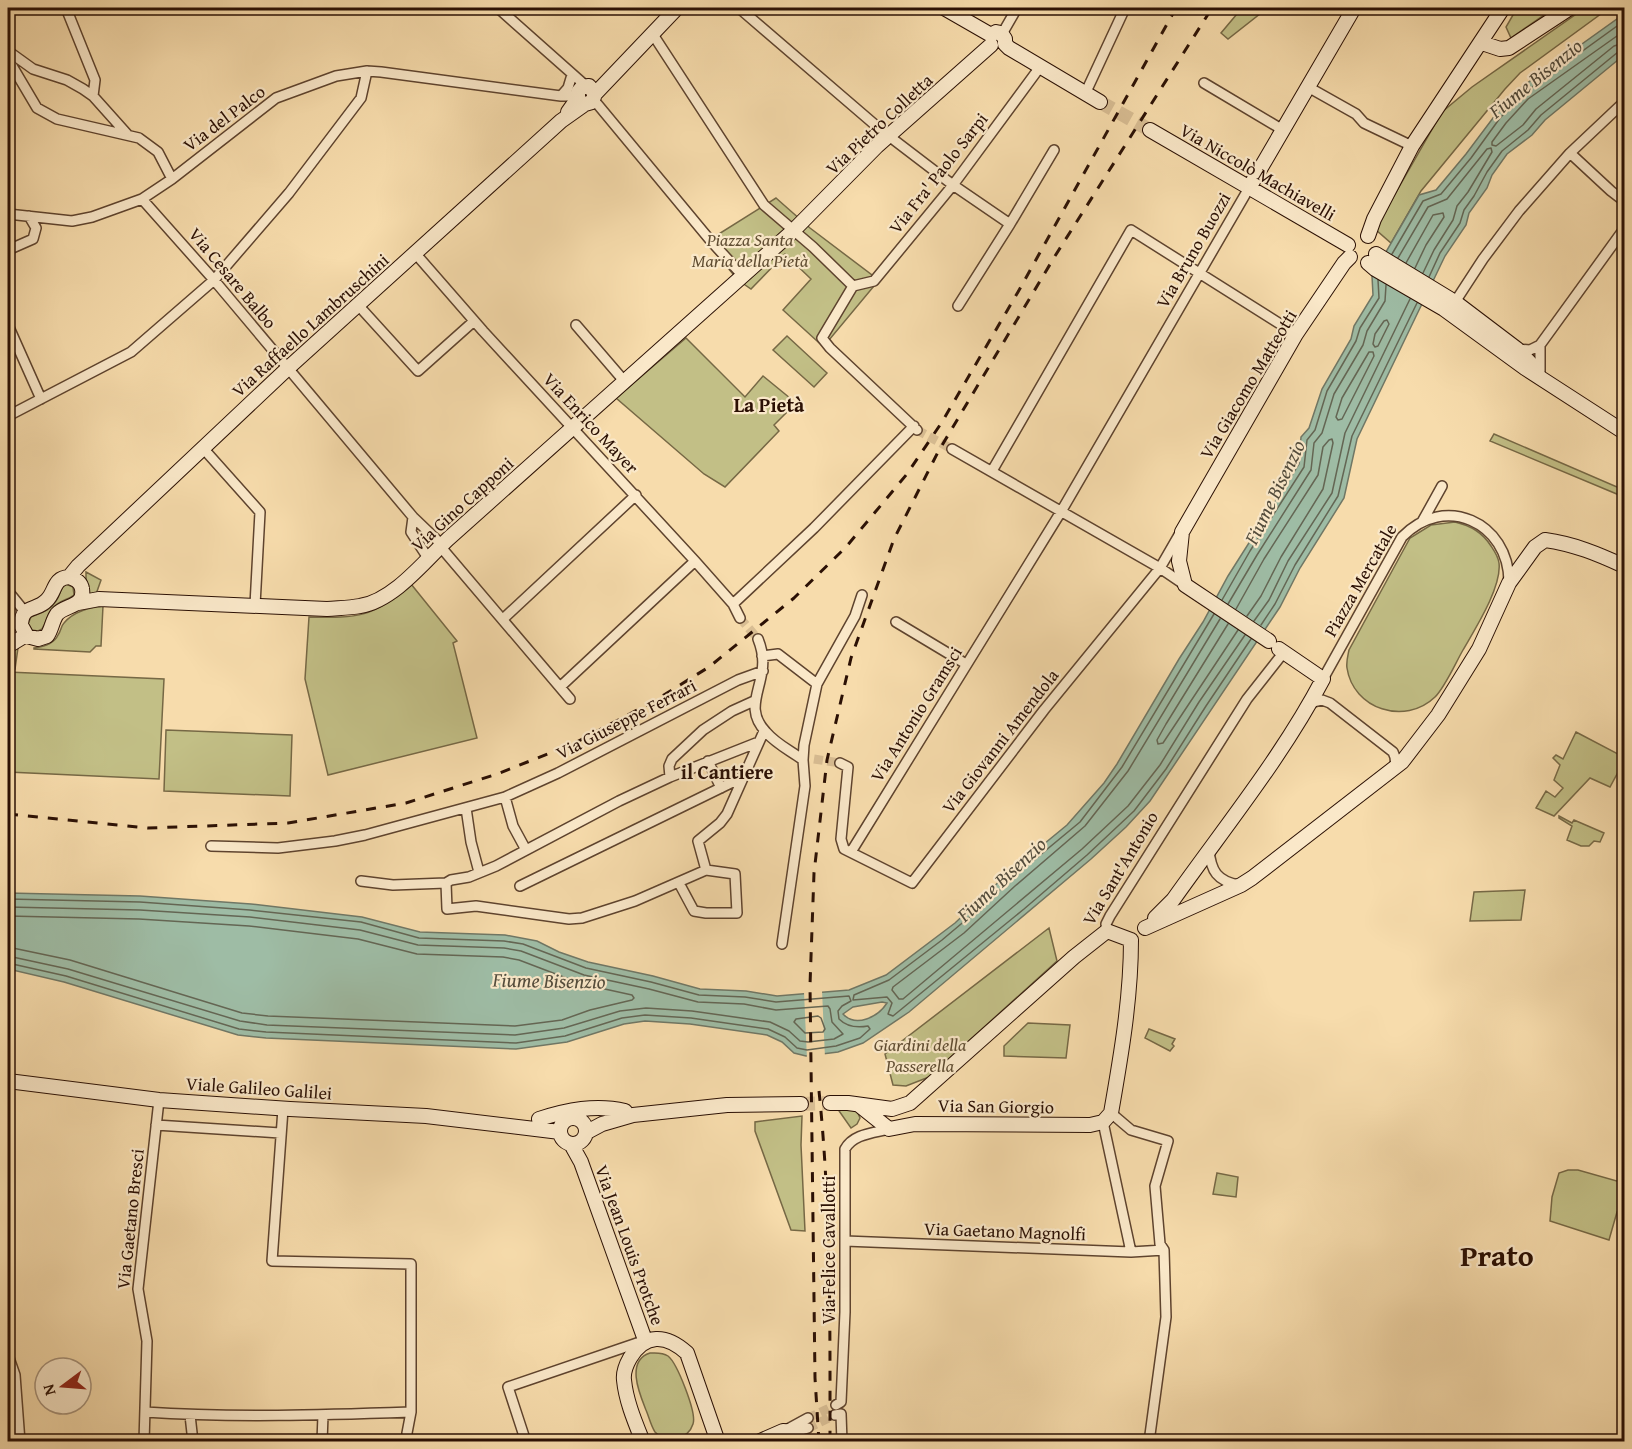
<svg xmlns="http://www.w3.org/2000/svg" width="1632" height="1449" viewBox="0 0 1632 1449" font-family="'Gentium Book Plus',serif">
<rect width="100%" height="100%" fill="#f7dcac"/>
<filter id="stains"><feTurbulence type="fractalNoise" baseFrequency=".00333" numOctaves="4"/><feColorMatrix values="0 0 0 0 .2 0 0 0 0 .09 0 0 0 0 .02 0 0 0 .5 -.17"/></filter>
<radialGradient id="worn" r=".72"><stop offset=".6" stop-color="#630" stop-opacity="0"/><stop offset="1" stop-color="#630" stop-opacity=".3"/></radialGradient>
<!-- green -->
<path fill="#c2bf86" stroke="#766845" stroke-width="1.5" d="M1242,8H1274L1270,14L1265,10L1228,39L1221,33Z
M1517,8H1554L1511,38L1506,27Z
M1585,8H1609L1520,73L1505,89L1421,191L1391,243L1375,229L1442,112L1472,87Z
M776,198L810,228L872,275L874,281V286L829,340L828,351L783,310L811,279L785,254L751,289L738,280L706,242Z
M787,336L827,373L814,387L773,350Z
M686,338L745,397L763,376L796,403L774,425L779,431L725,487L704,474L616,398Z
M1494,434L1624,490V497L1490,441Z
M1455,522C1471,526 1482,532 1491,546C1495,552 1498,556 1499,563C1502,587 1475,629 1463,650C1455,664 1445,687 1435,697C1405,726 1353,709 1347,668C1346,662 1348,655 1349,650L1410,538L1431,525Z
M86,572L101,580L95,597L86,598Z
M66,584L73,587L74,595C69,599 63,600 57,604C48,611 47,621 42,629L38,631L32,630L28,624L31,617C40,613 50,611 56,601C61,595 59,589 66,584Z
M411,584L457,641L453,643L477,738L328,775L305,679L309,617C359,618 372,618 411,584Z
M103,606L101,646H96L90,652L34,649V648C43,647 54,644 58,635C61,631 61,626 64,623C74,611 89,608 103,606Z
M18,648L15,669H8V656L12,651Z
M8,672L164,679L159,779L8,772Z
M166,730L292,735L290,796L164,791Z
M1576,732L1620,755L1619,758L1624,761L1610,787L1590,778L1554,816L1536,808L1546,791L1555,797L1563,788L1554,780L1560,765L1553,758L1556,755L1563,759Z
M1559,816L1572,823L1574,820L1604,833L1600,842L1594,841L1589,846H1581L1567,840L1572,826L1559,818Z
M1525,890L1521,920L1470,921L1474,892Z
M1049,928L1057,961L929,1077L906,1086L893,1085L885,1054Z
M1028,1023L1070,1025L1066,1058L1004,1056V1046Z
M1149,1029L1175,1039L1172,1044L1174,1046L1170,1051L1145,1038Z
M837,1108L857,1111L860,1118L857,1124L851,1128Z
M802,1116L801,1145L805,1231L791,1230L755,1131V1122Z
M1568,1170H1578L1624,1183V1203L1621,1212H1617L1609,1240L1550,1221L1552,1197L1559,1173Z
M1217,1173L1238,1177L1236,1197L1213,1194Z
M650,1353C656,1353 662,1352 668,1356C677,1363 697,1413 693,1424C688,1440 666,1444 655,1432C651,1426 649,1417 646,1410C640,1395 625,1361 650,1353Z"/>
<!-- water -->
<path fill="#9ebca5" stroke="#707765" stroke-width="1.5" fill-rule="evenodd" d="M1624,14V55L1545,120L1532,135L1507,154L1492,175L1487,188L1469,213L1466,225L1445,256L1357,439L1344,498L1300,568L1280,607L1150,801L1126,827L1091,859L909,1012L863,1043L838,1052L806,1056L794,1053L782,1042L767,1035L690,1024L645,1021L624,1024L567,1042L516,1049L266,1038L238,1035L64,982L8,969V893L140,896L251,904L362,917L420,932L505,935L537,941L559,952L588,962L653,976L700,989L746,991L777,996L849,990L886,975L955,923L1005,876L1067,825L1104,783L1117,764L1179,659L1203,622L1228,576L1299,464L1301,437L1309,428L1322,389L1351,339L1354,326L1373,295L1372,276L1419,195L1436,190L1466,154L1496,114L1519,89ZM882,1002L887,1003C878,1017 856,1028 843,1014L853,1007Z"/>
<!-- pier -->
<path fill="#f7dcac" d="M822,990L825,1058L807,1059L804,992Z"/>
<g fill="none" stroke-linecap="round" stroke-linejoin="round">
<!-- shore -->
<path stroke="#646654" stroke-width="1.5" d="M1624,31L1528,99L1506,123L1492,142V145L1496,146L1523,125L1536,109L1614,46L1624,43
M1392,254L1423,201L1441,194L1471,158L1500,118L1523,94L1624,21
M1398,258L1428,207L1447,199L1487,149L1491,148L1492,152L1468,192L1457,206L1453,220L1434,250L1423,273
M1406,263L1433,215L1443,213L1444,217L1426,245L1415,268
M1429,277L1440,253L1460,223L1464,210L1474,196L1487,172L1502,151L1528,130L1541,115L1618,52L1624,51
M1384,321L1387,320L1389,324L1378,346L1375,347L1373,344L1375,334Z
M1369,352H1373L1374,356L1342,419L1338,420L1336,417L1342,398Z
M1222,600L1250,551L1304,467L1307,440L1315,430L1327,391L1356,341L1360,328L1379,298L1378,280
M1228,604L1257,555L1311,470L1314,443L1322,433L1334,394L1363,345L1367,331L1385,301L1386,285
M1236,609L1264,559L1318,475L1323,447L1329,440L1332,439L1333,443L1323,489L1281,557L1261,596L1247,616
M1214,614L1122,767L1080,822L1010,880L986,903L942,940L889,980L854,995L853,1000L887,997L892,1003L888,1014L893,1016L1024,909L1087,855L1134,811L1166,769L1206,706L1251,639
M1220,619L1128,771L1085,826L1015,886L964,933L893,987L892,990L899,999H903L1082,849L1128,806L1160,765L1199,702L1245,635
M1254,621L1269,600L1288,561L1332,493L1345,433L1410,299
M1228,624L1166,724L1157,740L1158,744L1163,743L1238,630
M1261,625L1275,604L1295,565L1338,496L1352,436L1417,303
M8,899L140,902L250,910L361,922L419,938L504,941L523,944L586,968L651,982L699,995L745,997L776,1002L849,996L851,1001L842,1006L838,1011L839,1019C847,1027 857,1028 868,1026L870,1029L860,1038L836,1046L807,1050L797,1048L785,1037L768,1029L691,1018L645,1015L622,1018L565,1036L516,1043L266,1032L239,1029L66,976L8,963
M8,907L140,910L250,917L360,930L418,945L504,948L521,951L584,975L649,989L698,1002L744,1004L776,1010L828,1006L830,1009L832,1022L843,1034L834,1039L808,1042L800,1041L789,1031L770,1022L692,1011L646,1008L620,1011L564,1028L515,1035L267,1025L240,1021L68,969L8,956
M8,916L139,919L249,926L358,939L417,954L503,957L519,960L582,984L632,995L634,998L632,1000L590,1010L562,1020L515,1026L268,1016L242,1013L70,960L8,947
M818,1016L821,1018L825,1029L823,1032L805,1033L794,1022L796,1019Z"/>
<!-- street-tunnel -->
<path stroke="#d8bd93" stroke-width="9" stroke-dasharray="9 4.5" stroke-linecap="butt" d="M917,430L952,449
M740,618L758,639
M814,759L840,763
M808,1418L836,1405
M808,1428L835,1415"/>
<!-- secondary-tunnel -->
<path stroke="#d8bd93" stroke-width="14" stroke-dasharray="14 7" stroke-linecap="butt" d="M1100,102L1150,130
M801,1104L830,1103"/>
<!-- street casing -->
<g stroke="#5e432e" stroke-width="12">
<path id="street" d="M66,8L95,80L93,96
M498,8L586,86
M739,8L881,130L953,185L1010,224
M652,33L764,205L813,247L853,286L822,338L830,348L917,430
M1002,34L1017,8
M8,51L33,69L67,80L83,89L93,96L127,134
M8,59L37,108L57,119L139,138L158,152L172,179
M1204,83L1283,130
M1308,87L1356,114L1364,123L1412,146
M1085,94L1125,8
M561,96L568,88L571,78
M594,100L710,240L743,276
M1570,153L1611,191L1624,201
M142,199L214,280L413,517L437,540L445,552L570,699
M8,214L72,221L92,217L142,199L172,179L276,98L336,76L367,71L381,72L561,96H577
M8,250L33,239L36,228L29,216
M415,253L483,331L695,561L733,604L740,618
M853,286L874,281L953,185L1040,67
M1455,302L1483,259L1519,211L1570,153L1624,102
M358,305L418,371L474,321
M958,306L1010,224L1054,150
M8,325L41,399
M576,325L625,382
M1517,349L1530,350L1540,345L1624,229
M1540,373V345
M8,416L131,352L214,280L289,193L361,98L367,71
M202,447L260,512L255,605
M952,449L1160,568L1185,585
M992,471L1131,230L1296,334
M413,517L411,532L428,558
M1422,522L1442,486
M8,591L25,612
M733,604L814,528L914,426
M503,619L636,495
M896,622L966,664
M758,639C762,649 764,660 762,671C759,694 746,711 766,732C776,744 791,751 803,760
M762,656L778,654L817,684
M1323,679L1402,537C1444,493 1509,522 1509,582
M560,687L695,561
M1310,703L1322,700L1330,703L1393,752L1395,757L1396,767
M708,761L721,788
M840,763L848,767L841,839L844,849L912,883L1044,710L1160,568L1179,535
M670,777L669,766L672,759L703,730L732,711L754,701
M505,797L513,826L526,850
M466,808L471,842L479,872
M211,846L278,848L335,841L365,835L505,797L558,773L738,680L763,671
M1209,850C1211,871 1217,881 1239,885
M851,852L1062,510L1249,188
M361,881L393,885L446,883L451,880L469,877L496,866L619,801L670,777L756,743
M446,883L447,909L476,906L569,919L582,918L635,901L706,870L698,841L720,823L727,814L764,731
M679,883L694,911L706,913H737L735,874L706,870
M520,886L743,777
M1107,931L1106,924L1110,916L1247,699L1284,652
M782,944L805,786L803,760L804,745L817,684L855,616L862,595
M1111,1113L1131,1130L1168,1141L1155,1186L1160,1244L1164,1250L1166,1317L1149,1442
M1103,1122L1131,1252
M156,1125L280,1133
M845,1241L1131,1252L1164,1250
M8,1355L15,1375L20,1442
M836,1405L841,1402L845,1312V1149C853,1134 873,1133 889,1129
M145,1412C233,1418 323,1415 411,1412V1264L272,1261L283,1109
M190,1415L193,1442
M835,1415L841,1414L842,1442
M786,1430L808,1418
M795,1432L808,1428
M144,1442L147,1341L138,1289L159,1100
M322,1442L323,1415
M408,1442L407,1433L411,1412
M526,1442L508,1387L643,1341"/>
</g>
<!-- secondary casing -->
<g stroke="#2b1004" stroke-width="16">
<path id="secondary" d="M944,8L991,35L996,32L1001,33L1005,39V44L1009,48L1100,102
M1482,43L1500,49L1509,48L1570,8
M568,112L578,98V92L582,87L589,86L595,94
M1150,130L1348,245
M1249,188L1354,8
M1368,236L1374,219L1412,146L1503,8
M1376,254L1455,302L1517,349L1534,367
M1368,263L1375,269L1444,309L1525,368L1624,432
M69,577L78,566L287,369L561,121L585,104L592,102L595,94L677,8
M69,577C76,579 81,582 82,589C85,607 65,605 57,614C52,621 52,629 47,636L38,639L27,636L21,625C22,604 36,612 47,600C56,591 53,578 69,577Z
M78,603L99,599L327,609C338,608 349,608 360,606C393,601 424,562 448,539L793,231L877,146L991,45
M1269,641L1185,585L1179,561L1182,532L1296,334L1344,263L1350,257
M8,646L26,635
M1155,918L1173,900C1224,828 1282,757 1323,679L1279,649
M1145,928L1241,885L1252,878L1402,762L1438,715L1479,649L1509,583L1535,547L1545,540C1574,544 1598,554 1624,566
M8,1081L159,1100L290,1109L426,1116L560,1132
M830,1103H848L892,1109L910,1103L1074,957L1107,931L1131,940
M859,1105L889,1129L915,1124L1090,1125L1103,1122L1111,1113C1121,1056 1131,998 1131,940
M560 1131a13 13 0 1 1 26 0a13 13 0 1 1-26 0Z
M539,1119C567,1110 596,1104 625,1111
M587,1132L602,1124L633,1115L727,1105L801,1104
M571,1144L581,1162L645,1340
M643,1442C635,1422 626,1401 624,1380C623,1372 626,1365 630,1358C645,1333 666,1334 687,1353L718,1442
M758,1442L783,1431L795,1432L796,1442"/>
</g>
<!-- street -->
<use href="#street" stroke="#fae8c9" stroke-width="9"/>
<!-- secondary -->
<use href="#secondary" stroke="#fae8c9" stroke-width="14"/>
<!-- rail -->
<path stroke="#2b1004" stroke-width="3" stroke-dasharray="10 10" stroke-linecap="butt" d="M8,814L148,828L288,823L406,803L497,774L573,744L654,701L709,667L794,598L846,547L907,474L942,422L1018,292L1176,8
M819,1091C831,1207 830,1325 830,1442
M819,1442L815,1378L810,985L814,873L827,760L851,658L894,539L938,452L1055,256L1212,8"/>
</g>
<g text-anchor="middle" dominant-baseline="central" stroke-width="4.5" stroke-linejoin="round" paint-order="stroke">
<!-- street labels -->
<g font-size="18" fill="#2b1004" stroke="#fae8c9">
<text transform="translate(224 118) rotate(-37)">Via del Palco</text>
<text transform="translate(879 124) rotate(-43)">Via Pietro Colletta</text>
<text transform="translate(1258 172) rotate(30)">Via Niccolò Machiavelli</text>
<text transform="translate(938 173) rotate(-52)">Via Fra' Paolo Sarpi</text>
<text transform="translate(1193 250) rotate(-60)">Via Bruno Buozzi</text>
<text transform="translate(233 278) rotate(50)">Via Cesare Balbo</text>
<text transform="translate(310 325) rotate(-42)">Via Raffaello Lambruschini</text>
<text transform="translate(1248 384) rotate(-59)">Via Giacomo Matteotti</text>
<text transform="translate(591 423) rotate(47)">Via Enrico Mayer</text>
<text transform="translate(462 504) rotate(-42)">Via Gino Capponi</text>
<text transform="translate(1360 580) rotate(-60)">Piazza Mercatale</text>
<text transform="translate(916 714) rotate(-58)">Via Antonio Gramsci</text>
<text transform="translate(626 719) rotate(-27)">Via Giuseppe Ferrari</text>
<text transform="translate(1000 741) rotate(-52)">Via Giovanni Amendola</text>
<text transform="translate(1120 868) rotate(-59)">Via Sant'Antonio</text>
<text transform="translate(259 1088) rotate(4)">Viale Galileo Galilei</text>
<text transform="translate(996 1106) rotate(1)">Via San Giorgio</text>
<text transform="translate(130 1219) rotate(-84)">Via Gaetano Bresci</text>
<text transform="translate(1005 1231) rotate(2)">Via Gaetano Magnolfi</text>
<text transform="translate(630 1245) rotate(70)">Via Jean Louis Protche</text>
<text transform="translate(828 1250) rotate(-90)">Via Felice Cavallotti</text>
</g>
<!-- park labels -->
<g font-size="18" font-style="italic" fill="#604d32" stroke="#fae8c9">
<text x="750" y="239">Piazza Santa<tspan x="750" dy="21">Maria della Pietà</tspan></text>
<text x="920" y="1044">Giardini della<tspan x="920" dy="21">Passerella</tspan></text>
</g>
<!-- water labels -->
<g font-size="20" font-style="italic" fill="#534c3c" stroke="#fae8c9">
<text transform="translate(1535 78) rotate(-39)">Fiume Bisenzio</text>
<text transform="translate(1274 492) rotate(-64)">Fiume Bisenzio</text>
<text transform="translate(1001 879) rotate(-43)">Fiume Bisenzio</text>
<text transform="translate(549 980) rotate(1)">Fiume Bisenzio</text>
</g>
<!-- neighbourhood labels -->
<g font-size="20" font-weight="bold" fill="#2b1004" stroke="#fae8c9">
<text x="769" y="404">La Pietà</text>
<text x="727" y="771">il Cantiere</text>
</g>
<!-- town labels -->
<g font-size="30" font-weight="bold" fill="#2b1004" stroke="#fae8c9">
<text x="1497" y="1255">Prato</text>
</g>
</g>
<!-- margin -->
<rect width="1632" height="1449" fill="none" stroke="#f7dcac" stroke-width="30"/>
<rect x="9" y="9" width="1614" height="1431" fill="none" stroke="#2b1004" stroke-width="3"/>
<rect x="15" y="15" width="1602" height="1419" fill="none" stroke="#2b1004" stroke-width="1.5"/>
<!-- north arrow -->
<g transform="translate(63 1386) rotate(254)"><circle r="28" fill="#fae8c9" stroke="#a7927a" stroke-width="1.5"/>
<path d="M0-4.5L10 22L0 15L-10 22Z" fill="#8f2418"/>
<text y="-9" font-size="16" font-weight="bold" text-anchor="middle" fill="#2b1004">N</text>
</g>
<rect width="100%" height="100%" filter="url(#stains)"/>
<rect width="100%" height="100%" fill="url(#worn)"/>
</svg>
